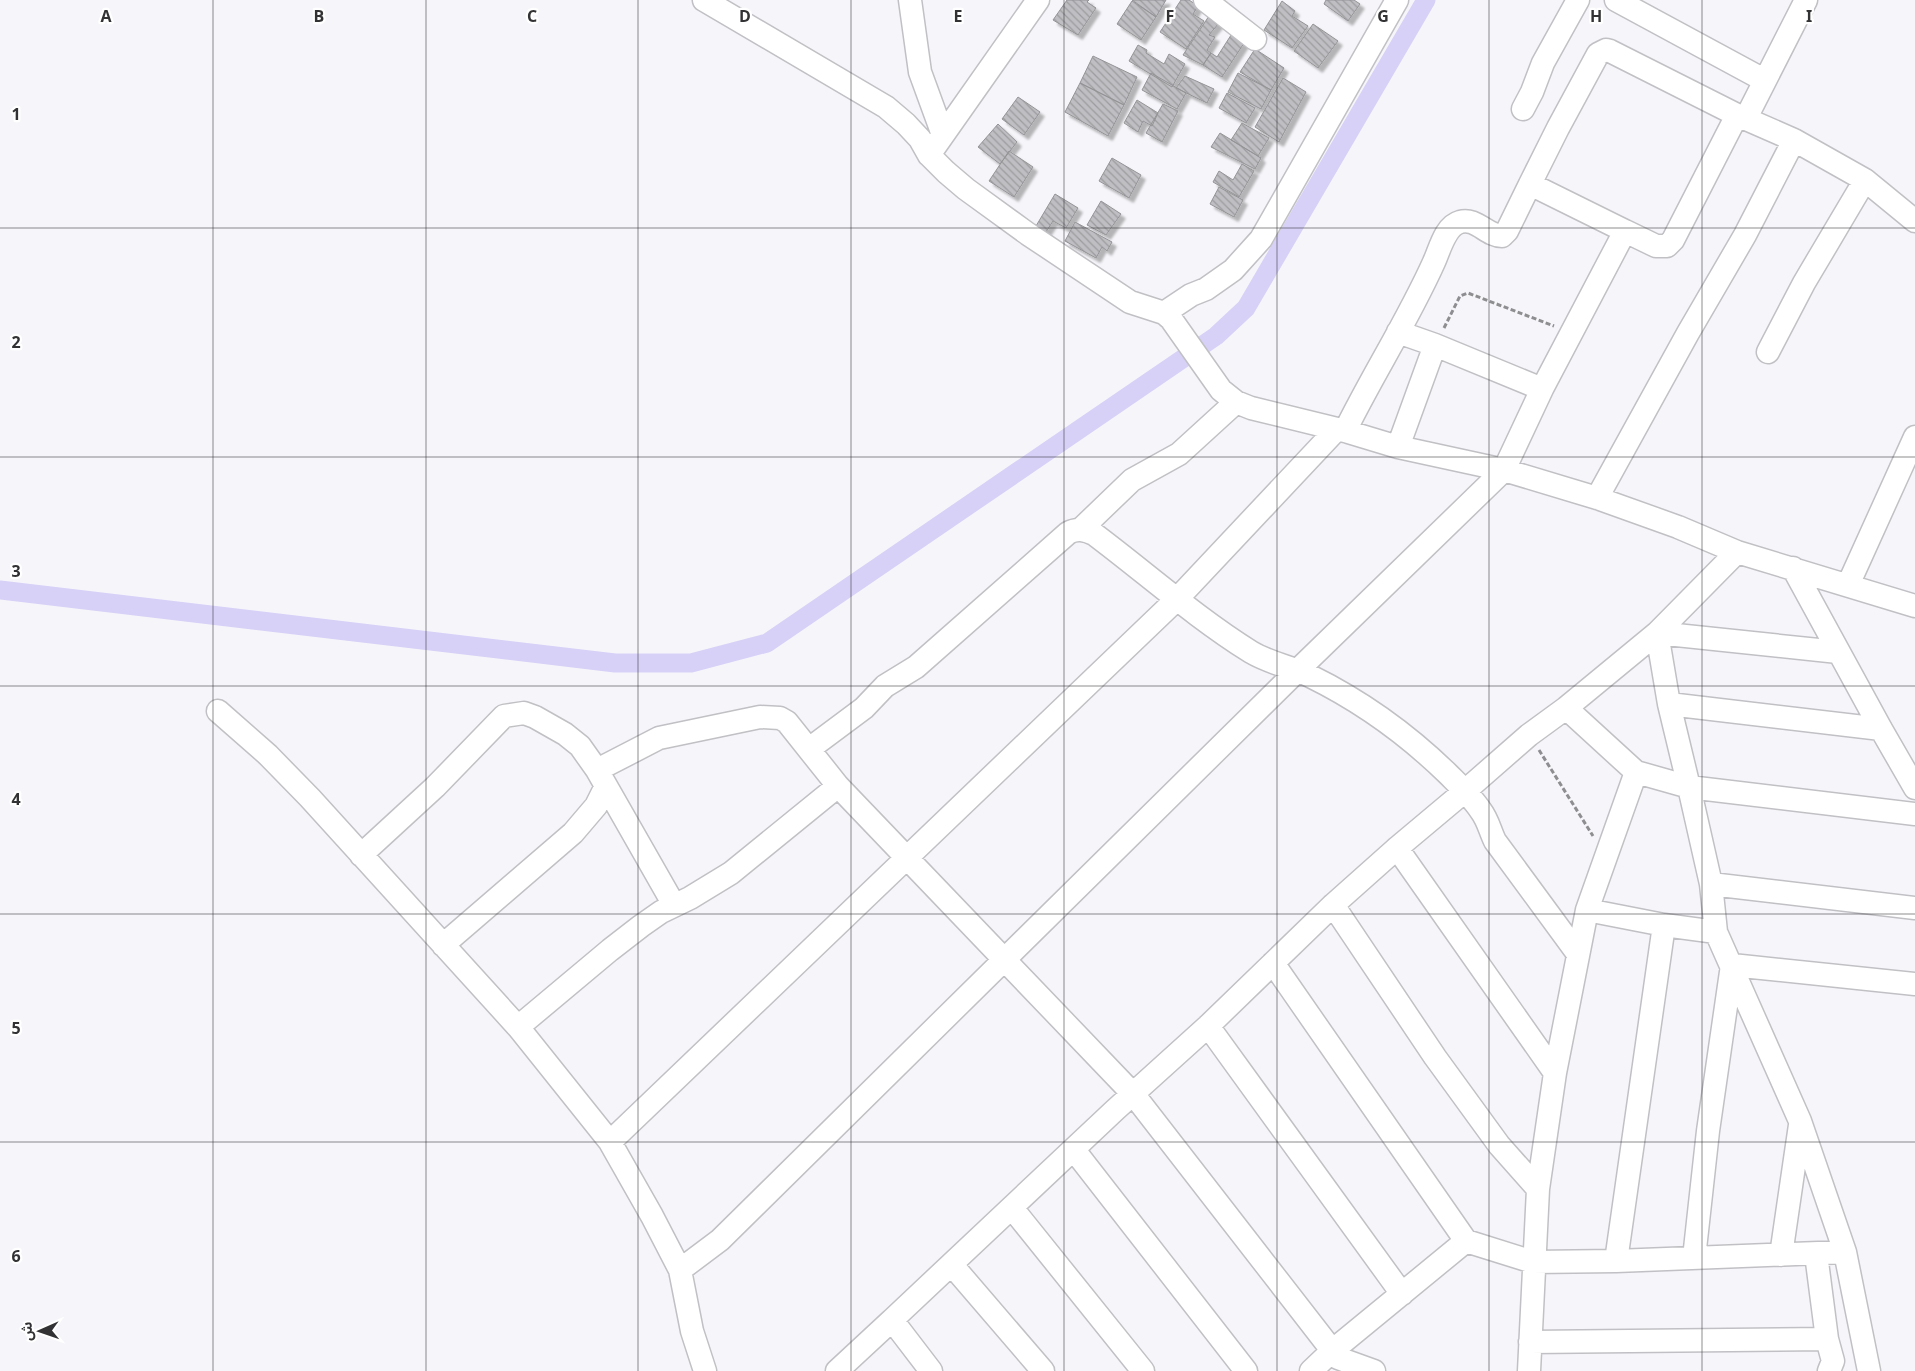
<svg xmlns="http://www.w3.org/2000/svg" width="1915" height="1371" viewBox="0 0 1915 1371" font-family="Georgia,'Noto Sans Arabic',serif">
<defs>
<pattern id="building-back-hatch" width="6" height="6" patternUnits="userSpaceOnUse" patternTransform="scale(1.25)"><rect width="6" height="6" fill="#bfbec2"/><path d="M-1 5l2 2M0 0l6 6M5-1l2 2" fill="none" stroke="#9c9b9e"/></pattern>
<filter id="shadow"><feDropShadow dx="4.5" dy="4.5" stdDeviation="1" flood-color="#0004"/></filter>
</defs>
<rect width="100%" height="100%" fill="#f6f6fa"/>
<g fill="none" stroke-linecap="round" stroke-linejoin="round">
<!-- canal -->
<path stroke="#d7d1f7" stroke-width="19" d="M0,590L615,663H691L767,643L1216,336L1246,308L1426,0"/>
</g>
<!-- building -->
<path fill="url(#building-back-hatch)" stroke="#949497" filter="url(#shadow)" d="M1067,0H1089L1087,2L1096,8L1078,35L1053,20Z
M1132,0H1166L1156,17Z
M1181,0H1189L1198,6L1193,14L1204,21L1186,49L1160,32Z
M1326,0H1354L1360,4L1348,21L1324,4Z
M1132,1L1156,17L1141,40L1117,24Z
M1282,1L1295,11L1292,16L1308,26L1292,48L1264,30Z
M1209,16L1219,23L1209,35L1215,37L1207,50L1211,53L1203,65L1183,55Z
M1313,24L1338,41L1318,68L1294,51Z
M1233,32L1246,40L1222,77L1203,65L1211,53L1217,57Z
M1138,45L1147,50L1146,53L1164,64L1169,54L1185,64L1172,87L1129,61Z
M1255,49L1284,68L1271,90L1240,72Z
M1093,56L1137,77L1124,105L1080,83Z
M1151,73L1186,93L1177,109L1142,90Z
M1238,73L1271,90L1261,109L1228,92Z
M1185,76L1214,89L1207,103L1176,88Z
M1283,78L1306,92L1279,142L1255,127Z
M1080,83L1124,105L1108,136L1065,112Z
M1227,93L1255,108L1246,123L1219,108Z
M1018,97L1040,112L1024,135L1002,119Z
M1137,100L1158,113L1152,126L1143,121L1138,132L1124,123Z
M1163,104L1178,111L1162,142L1146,133Z
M1242,123L1269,138L1258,156L1231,140Z
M998,124L1017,142L1000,164L978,147Z
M1220,133L1261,158L1255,169L1211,147Z
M1009,151L1033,167L1014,197L989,181Z
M1112,158L1141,175L1129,198L1099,181Z
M1242,164L1254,171L1239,197L1213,182L1219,171L1233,180Z
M1219,187L1243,200L1234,217L1210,204Z
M1055,194L1078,208L1066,228L1053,221L1046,232L1036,226Z
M1101,201L1121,214L1106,235L1087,225Z
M1075,222L1112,242L1107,251L1102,247L1096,258L1065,241Z"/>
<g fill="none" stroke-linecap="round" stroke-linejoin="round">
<!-- minor casing -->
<g stroke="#c1c1c5" stroke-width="25">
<path id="minor" d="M704,0L886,107L906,124L920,139L929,155L946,172L966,189L1028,234L1130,302L1164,313L1171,319L1221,390L1236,402L1251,408L1345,431L1398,447L1504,470L1597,498L1678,527L1737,552L1915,606
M910,0L920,72L943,135
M1205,0L1255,39
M1616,0L1764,80
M1523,109L1532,92L1543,63L1578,0
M1746,118L1806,0
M929,155L1038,0
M1625,231L1530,184L1558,128L1598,54L1606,50L1610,51L1737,115
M1164,313L1191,295L1206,289L1233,270L1261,239L1397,0
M1398,332L1435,345L1542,389
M1768,352L1804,283L1865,180L1915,221
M1336,430L1177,599L610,1142L652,1216L680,1270L720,1240L1298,670L1504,470L1542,389L1625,231L1656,246H1667L1673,240L1737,115L1794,140
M1345,431C1373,374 1408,320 1434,262C1440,249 1445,226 1460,222C1476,217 1487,236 1502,236L1507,231L1530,184
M1398,447L1435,345
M1597,498L1688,333L1745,235L1794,140L1865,180
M1080,530L1132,480L1179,454L1236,402
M1793,568L1881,729L1915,788
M1848,585L1915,437
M1657,633L1669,704L1689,787L1915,814
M1657,633L1838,652
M1669,704L1881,729
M218,711L268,755L310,798L518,1027L610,1142
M809,749L864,708L885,686L916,667L1068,533C1077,528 1085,530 1094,534C1146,573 1195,617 1251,652C1271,664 1290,666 1310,676C1361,701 1407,734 1448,774C1460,786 1472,797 1481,811C1488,820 1490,831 1495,841L1578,954
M597,770L659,738L760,717L780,718L787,722L838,786L1134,1095L1338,1358L1374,1371
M1397,848L1555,1073
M361,855L435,787L504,716L524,713L535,717L565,734L580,746L597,770L674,905
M1711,884L1915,908
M1333,905L1435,1057L1499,1145L1538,1189
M1587,910L1664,925L1616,1261
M1664,925L1716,932
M443,945L573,833L596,806L606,786
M1273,963L1466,1241L1332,1351L1311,1371
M1208,1026L1402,1294
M518,1027L610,950L641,926L661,912L690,898L731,873L838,786
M1074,1150L1246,1371
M1012,1208L1143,1371
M1466,1241L1533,1262L1616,1261L1845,1252L1800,1121L1716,932L1711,884L1689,787L1636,772L1566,708
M1845,1252L1869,1371
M1816,1254L1827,1339L1833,1361L1829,1371
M1781,1255L1800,1125
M1694,1258L1708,1131L1732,965L1915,984
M952,1265L1043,1371
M680,1270L692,1331L705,1371
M1530,1342L1827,1339
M837,1371L892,1320
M931,1371L892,1320L1115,1110L1208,1026L1333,905L1397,848L1465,791L1529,735L1566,708L1657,633L1737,552
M1529,1371L1538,1189L1555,1073L1587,910L1636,772"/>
</g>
<!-- path -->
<path stroke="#8e8d90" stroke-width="3" stroke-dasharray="5 2.5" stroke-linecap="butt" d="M1444,328L1460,296L1468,293L1554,326
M1539,750L1593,836"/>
<!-- minor -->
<use href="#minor" stroke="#fff" stroke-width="22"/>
</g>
<!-- grid -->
<path fill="none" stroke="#323133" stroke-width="1" stroke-opacity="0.55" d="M213,0V1371M426,0V1371M638,0V1371M851,0V1371M1064,0V1371M1277,0V1371M1489,0V1371M1702,0V1371M0,228H1915M0,457H1915M0,686H1915M0,914H1915M0,1142H1915"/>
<g font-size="16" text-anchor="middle" font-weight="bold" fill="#323133" stroke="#fff" stroke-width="4.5" stroke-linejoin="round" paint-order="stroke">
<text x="106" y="22">A</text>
<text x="319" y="22">B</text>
<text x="532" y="22">C</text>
<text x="745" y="22">D</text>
<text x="958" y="22">E</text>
<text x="1170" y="22">F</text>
<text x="1383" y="22">G</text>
<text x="1596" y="22">H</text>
<text x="1809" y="22">I</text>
<text x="16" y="120">1</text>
<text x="16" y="348">2</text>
<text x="16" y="577">3</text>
<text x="16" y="805">4</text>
<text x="16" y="1034">5</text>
<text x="16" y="1262">6</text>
</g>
<!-- north arrow -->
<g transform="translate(40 1331) rotate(268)" stroke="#ffffff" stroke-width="4" paint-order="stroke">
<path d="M0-4L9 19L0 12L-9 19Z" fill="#323133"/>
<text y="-8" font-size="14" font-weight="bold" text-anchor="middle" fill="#323133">ش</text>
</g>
</svg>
